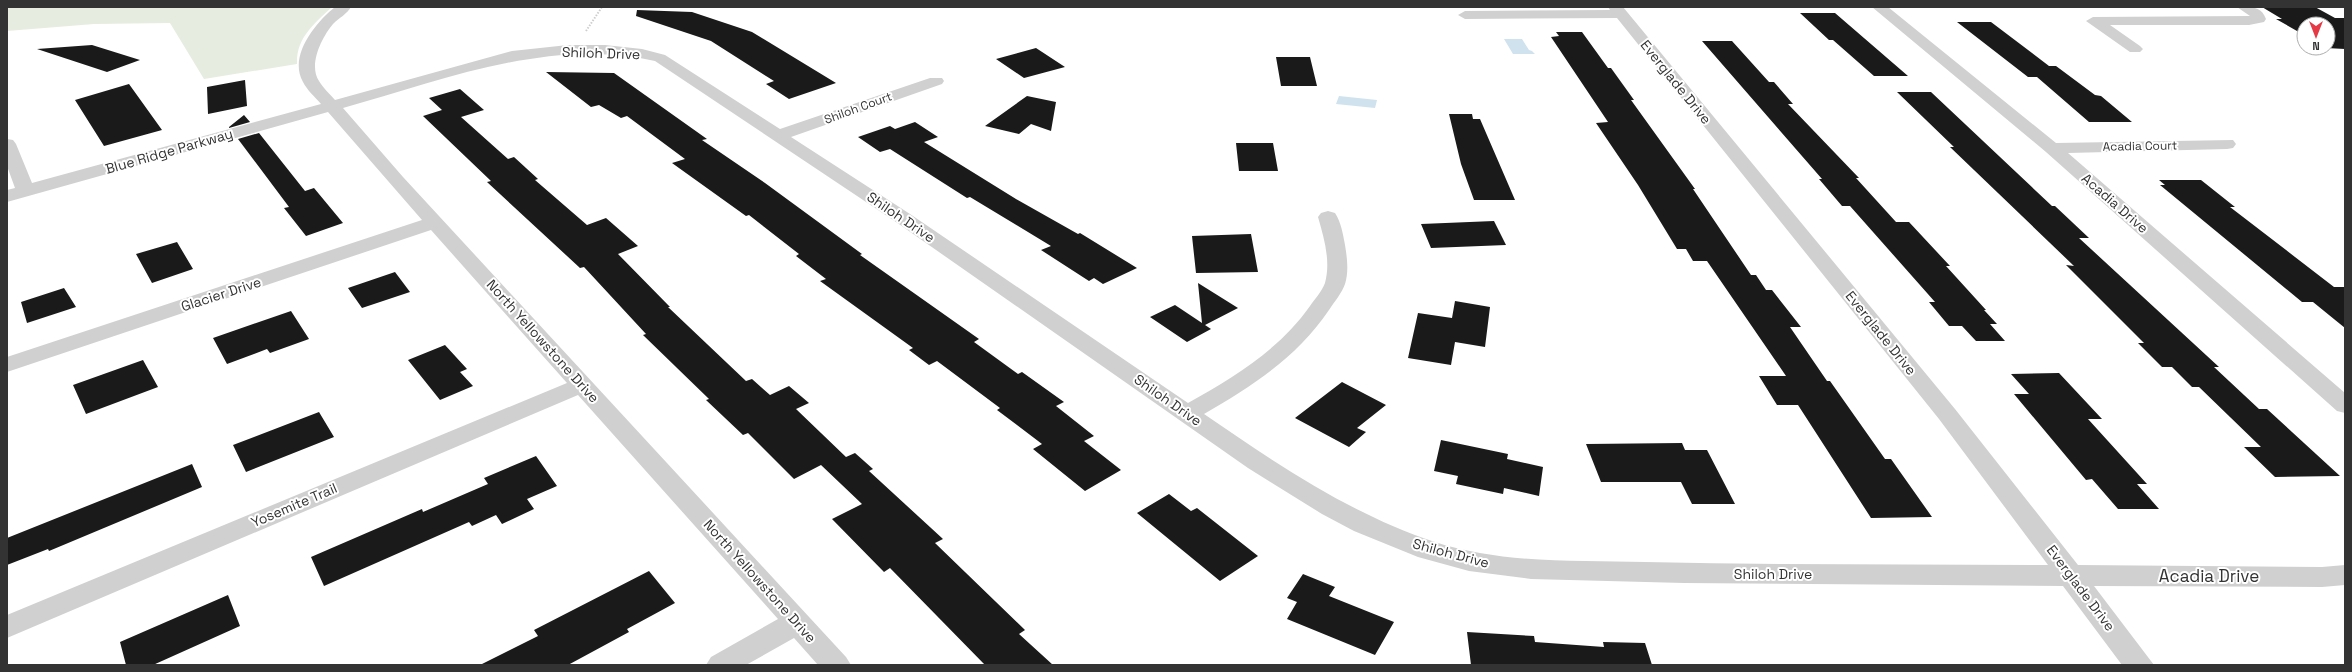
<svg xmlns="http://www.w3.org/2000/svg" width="2352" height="672" viewBox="0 0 2352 672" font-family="'Space Grotesk',sans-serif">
<rect width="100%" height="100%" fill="#fff"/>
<!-- green -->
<path fill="#e6ecdf" d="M7,7H332C314,24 296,38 297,64L204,79L170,23L94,24L7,31Z"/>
<!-- water -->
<path fill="#cfe2ee" d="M1504,39H1522L1529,50L1532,51L1535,54H1513Z
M1339,96L1377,100L1375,108L1336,104Z"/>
<!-- building -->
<path fill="#1a1a1a" d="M2262,7H2315L2335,18H2345V49L2326,48L2328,24H2304V35L2276,19H2282Z
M637,10L692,12L752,32L836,83L789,99L766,84L774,81L711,41L636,16Z
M1800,13H1835L1908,76H1874L1833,40H1829Z
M1957,22H1991L2049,66H2056L2095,95L2101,96L2132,122H2089L2037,77H2028Z
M1556,32H1582L1608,68H1611L1634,100H1631L1695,189H1693L1751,275H1756L1766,290H1772L1801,327H1790L1827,381H1830L1885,459H1891L1932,517L1871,518L1798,405H1777L1759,376H1786L1707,261H1693L1686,249H1677L1638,185L1596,123L1608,122L1551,37L1559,36Z
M1702,41H1732L1769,82H1774L1793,104H1788L1859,178H1856L1896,222H1909L1950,266H1946L1986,310H1984L1997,324H1990L2005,341H1976L1962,326H1949L1929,302H1935L1850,206H1842L1819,179H1822Z
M92,45L140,60L107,72L37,49Z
M1036,48L1065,67L1024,78L996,59Z
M1276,57H1310L1317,86H1281Z
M546,72L614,73L707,139L702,140L765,183L862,254L860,255L979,339L974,342L1018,374L1022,372L1064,402L1056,406L1094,436L1084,441L1121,470L1085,491L1033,449L1042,444L997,410L1000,408L937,361L929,365L909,350L913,348L820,281L826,279L796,256L799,254L749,215L746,216L672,163L685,159L627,116L621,118L599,105L591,107Z
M245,80L247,106L208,114L207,87Z
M129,84L162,130L104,146L75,100Z
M460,89L484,110L461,117L508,159L514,157L538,179L535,180L587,225L606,218L638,246L618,254L670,307H668L746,381L752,379L770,395L789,386L809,403L796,409L846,457L855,453L873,469L869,471L943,539L935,543L1025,630L1019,634L1053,665H985L890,568L884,572L832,519L862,504L821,465L794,479L748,433L743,435L706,400L709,399L643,335L646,334L584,267L580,268L487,182L491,181L423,116L442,110L429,98Z
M1897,92H1931L2052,206H2055L2089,238H2079L2219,367H2214L2259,409H2267L2340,476L2275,477L2244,447H2261L2199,387H2192L2172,367H2162L2138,343H2144L2066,265L2074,266L1950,147H1954Z
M1027,96L1056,102L1051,131L1031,124L1019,134L985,126Z
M1449,114H1472L1473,119H1480L1515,200H1474L1461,164Z
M244,115L250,122L229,128V127Z
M915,122L938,137L924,142L1016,199L1078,234L1080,233L1137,268L1103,284L1094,278L1089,281L1041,250L1051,246L970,197L967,198L890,149L880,152L858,137L890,126L895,129Z
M259,133L305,191L314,188L343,223L306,236L284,208L289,207L238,139Z
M1236,143H1273L1278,171H1239Z
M2159,180H2201L2235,207H2230L2334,287H2345V328L2313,302H2302L2160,185H2165Z
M1494,221L1506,245L1431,248L1421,224Z
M1251,234L1258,272L1196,273L1192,236Z
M177,242L193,269L152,283L136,254Z
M395,272L410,292L362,308L348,288Z
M1198,283L1238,308L1205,325L1211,329L1187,342L1150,317L1175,305L1202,323Z
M64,288L76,307L27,323L21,302Z
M1455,301L1490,307L1485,347L1455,342L1451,365L1408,358L1418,313L1452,318Z
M291,311L309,339L270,353L267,349L227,364L213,338Z
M445,345L467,369L460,372L473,386L440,400L408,360Z
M143,360L158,387L86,414L73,385Z
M2059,373L2102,419H2088L2147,484H2137L2159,509H2118L2092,479L2086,480L2014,394H2029L2011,374Z
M1342,382L1386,405L1357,428L1366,432L1349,447L1295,418Z
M319,412L334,437L246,472L233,445Z
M1441,440L1508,454L1507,459L1543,467L1539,496L1504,488L1503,494L1456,484L1458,476L1434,471Z
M1682,443L1685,450H1707L1735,504H1692L1681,482H1601L1586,444Z
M536,456L557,486L527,499L534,509L502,524L496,515L472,526L469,522L324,586L311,557L422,509L423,512L488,484L484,478Z
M192,464L202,487L49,551L48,549L7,565V538Z
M1169,494L1191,511L1197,508L1258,556L1220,581L1137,513Z
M649,571L675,603L627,629L629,632L568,665H480L538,636L534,630Z
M1303,574L1335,587L1329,596L1394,622L1375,655L1287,619L1297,602L1287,598Z
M228,595L240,626L153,665H126L120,642Z
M1467,632L1534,636L1535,642L1604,647L1603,642L1645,643L1652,665H1471Z"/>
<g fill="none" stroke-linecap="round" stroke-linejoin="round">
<!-- path -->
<path stroke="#cdcdcd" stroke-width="2" stroke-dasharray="1.5 1.5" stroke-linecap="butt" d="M586,31L602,7"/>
<!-- minor -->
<path fill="#d0d0d0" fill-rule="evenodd" d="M335,7H351C347,14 339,18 333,24C322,37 308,65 319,81C323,88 330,94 335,100L512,51L568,45H605L642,49L665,55L780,129L930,78H942L944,81L942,84L791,137L910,214L1188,403C1234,377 1279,350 1310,306C1315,299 1322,291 1325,283C1331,261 1324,238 1318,217L1321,213L1328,211L1335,213C1341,222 1343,234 1345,245C1347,257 1349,271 1345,284C1342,293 1334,302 1329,310C1297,357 1253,386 1204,414C1277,464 1350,514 1435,542C1502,564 1576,560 1645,562C1779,565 1914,564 2048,565L1939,419L1617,18L1465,19L1458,15L1465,11L1610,10L1608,7H1623L1955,409L2078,565L2322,567L2345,565V585L2322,587L2094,586L2154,665H2122L2063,586L1684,583L1531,579L1469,571L1418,557L1354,531L1322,514L1248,468L896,222L655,61C549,37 444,80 343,108L403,177L846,657L851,665H818L794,638L746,665H706L711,657L778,619L578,395L7,638V615L567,383L431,230L7,372V357L422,220L328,112L7,202V190L15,188L7,166V139L13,140L16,144L32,183L321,104C315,97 307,90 303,82C288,56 316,22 335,7Z
M1872,7H1888L2056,143L2233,140L2236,144L2233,148L2227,149L2068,153L2345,393V413L2337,411L2046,152Z
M2237,7C2250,7 2261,5 2266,19L2264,22L2249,25H2110L2140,46L2143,49L2140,52H2130L2086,21L2093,17L2250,16Z"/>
</g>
<g text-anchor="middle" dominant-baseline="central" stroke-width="4" stroke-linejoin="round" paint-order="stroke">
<!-- far-street labels -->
<g font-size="12" fill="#333" stroke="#fff">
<text transform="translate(858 108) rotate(-20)">Shiloh Court</text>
<text transform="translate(2140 146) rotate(-1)">Acadia Court</text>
</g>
<!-- street labels -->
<g font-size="14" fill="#333" stroke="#fff">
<text transform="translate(601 53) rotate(2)">Shiloh Drive</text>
<text transform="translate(1676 82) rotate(51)">Everglade Drive</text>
<text transform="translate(169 151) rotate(-16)">Blue Ridge Parkway</text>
<text transform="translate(2115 203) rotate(41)">Acadia Drive</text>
<text transform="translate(901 217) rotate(34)">Shiloh Drive</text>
<text transform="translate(221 294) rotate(-18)">Glacier Drive</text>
<text transform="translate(1881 333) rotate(51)">Everglade Drive</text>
<text transform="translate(543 341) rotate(48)">North Yellowstone Drive</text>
<text transform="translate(1168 400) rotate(35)">Shiloh Drive</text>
<text transform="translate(294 505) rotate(-23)">Yosemite Trail</text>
<text transform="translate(1451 553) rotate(15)">Shiloh Drive</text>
<text x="1773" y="574">Shiloh Drive</text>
<text transform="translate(760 581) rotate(48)">North Yellowstone Drive</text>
<text transform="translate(2081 588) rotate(53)">Everglade Drive</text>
</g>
<!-- near-street labels -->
<g font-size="17" fill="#333" stroke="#fff">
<text x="2209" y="576">Acadia Drive</text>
</g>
</g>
<!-- border -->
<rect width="2352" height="672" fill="none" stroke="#333333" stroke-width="16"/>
<!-- north arrow -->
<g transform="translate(2316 36) rotate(180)"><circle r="19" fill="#ffffff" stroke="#adadad"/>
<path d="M0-3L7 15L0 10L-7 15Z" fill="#e63946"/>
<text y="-6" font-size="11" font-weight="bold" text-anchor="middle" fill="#333333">N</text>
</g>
</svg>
